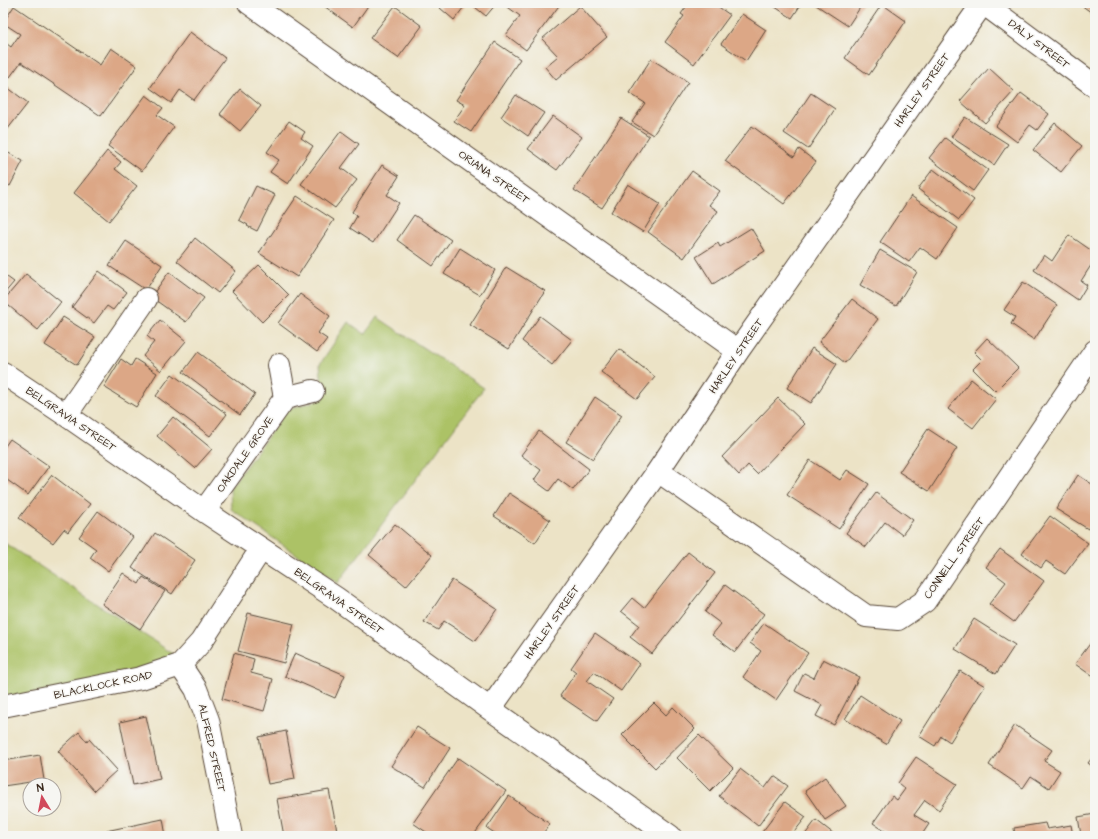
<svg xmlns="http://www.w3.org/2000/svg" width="1098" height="839" viewBox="0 0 1098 839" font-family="'Architects Daughter',sans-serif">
<rect width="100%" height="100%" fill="#f6f6f2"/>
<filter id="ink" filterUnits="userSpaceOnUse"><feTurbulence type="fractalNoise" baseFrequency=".025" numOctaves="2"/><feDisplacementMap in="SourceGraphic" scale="8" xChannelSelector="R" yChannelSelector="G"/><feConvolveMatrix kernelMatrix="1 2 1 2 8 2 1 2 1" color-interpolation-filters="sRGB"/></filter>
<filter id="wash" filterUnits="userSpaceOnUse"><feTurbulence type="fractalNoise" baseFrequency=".012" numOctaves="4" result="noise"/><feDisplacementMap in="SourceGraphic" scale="16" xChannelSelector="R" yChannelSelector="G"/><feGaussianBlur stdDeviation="0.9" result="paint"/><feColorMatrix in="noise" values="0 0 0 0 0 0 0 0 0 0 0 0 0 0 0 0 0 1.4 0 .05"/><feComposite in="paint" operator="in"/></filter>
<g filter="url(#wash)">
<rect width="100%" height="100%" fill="#ece3c6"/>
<!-- green -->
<path fill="#acc266" stroke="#747642" d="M377,317L484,388L338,583L231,509L230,488L288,409L323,399L320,364L348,322L365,334Z
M3,542L184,661L3,706Z"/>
<g id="blocks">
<!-- building -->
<path fill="#dca786" d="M326,3H370L353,27L324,6Z
M443,3H467L454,20L440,8Z
M470,3H497L486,16Z
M506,3H561L526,50L506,35L520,16L505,5Z
M689,3H713L730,15L694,64L665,42L684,16L681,14Z
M769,3H802L792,18Z
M813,3H863L848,26Z
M1082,3H1095V15L1081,5Z
M882,4L906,21L869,75L845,58Z
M14,6L100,65L111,48L137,66L101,116L21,62L10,77L3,72V41L11,47L20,34L3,23Z
M395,6L422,26L398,58L370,38Z
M580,6L607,37L556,80L545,67L558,56L542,39Z
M742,14L766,30L746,61L721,44Z
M190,32L225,58L194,100L180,90L171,103L150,88Z
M495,42L520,59L471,132L454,121L465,105L456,100Z
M651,59L688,82L653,135L632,122L645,103L629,93Z
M989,68L1014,91L985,123L960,101Z
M3,84L28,103L7,130L3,127Z
M240,89L261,106L240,131L220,114Z
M811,93L835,109L808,149L784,133Z
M1021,93L1049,114L1037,130L1030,125L1017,142L996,126Z
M146,95L163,108L157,115L174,127L142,171L108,146Z
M516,95L544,113L528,136L501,117Z
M553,116L582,137L557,170L528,149Z
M965,117L1008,144L994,165L951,137Z
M621,118L649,136L602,208L574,190Z
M289,121L305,132L301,138L313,146L288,184L270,172L279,160L267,152Z
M1055,123L1082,146L1061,172L1033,150Z
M752,126L794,157L799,149L816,162L784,204L725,161Z
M341,131L359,144L341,168L357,180L335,208L301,184Z
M945,138L988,170L973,191L929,158Z
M3,150L23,161L10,186L3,182Z
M107,151L121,162L115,169L137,186L109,221L74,193Z
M382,165L399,176L387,195L399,203L373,243L350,228L357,216L352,212Z
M933,169L974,200L959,220L918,189Z
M692,171L720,191L709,205L718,211L684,258L648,232Z
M628,184L660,204L643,232L611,212Z
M256,186L275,195L257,231L247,226L248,225L239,220Z
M297,196L334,220L297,277L259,253Z
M911,196L958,228L937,259L920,247L909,262L880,242Z
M414,215L451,240L433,266L397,240Z
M751,228L765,251L713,284L696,257L718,243L720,247Z
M1069,235L1095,253V259L1081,281L1087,285L1078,300L1034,270L1044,255L1052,261Z
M195,238L236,271L218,293L177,261Z
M126,241L162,265L146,290L109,266Z
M460,248L495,270L480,295L444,274Z
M880,250L917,272L896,306L860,285Z
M259,265L289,295L262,322L232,291Z
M506,267L545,291L509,349L470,325Z
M99,271L127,292L113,310L107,306L94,323L72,307Z
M169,272L204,298L186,322L151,297Z
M3,274L14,282L3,295Z
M26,274L61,302L38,330L3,301Z
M1023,282L1057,305L1034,340L1011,324L1015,317L1004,310Z
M300,294L330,316L318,333L327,339L317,352L278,323Z
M852,299L878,319L845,363L819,342Z
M540,316L572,340L552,365L522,341Z
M63,317L95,337L77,365L45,345Z
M160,320L186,341L161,371L143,356L154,342L147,336Z
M987,338L1018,368L995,391L973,369L982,360L974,352Z
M812,348L837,364L811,403L787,388Z
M619,349L655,377L637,399L601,372Z
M198,352L255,394L240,415L183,372Z
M121,359L131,366L135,359L157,373L136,407L104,387Z
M172,374L227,414L210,436L156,396Z
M971,379L996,399L973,428L948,409Z
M595,397L622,415L593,459L566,442Z
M778,398L805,424L757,474L748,465L739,475L722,457Z
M173,417L212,449L195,468L157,436Z
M928,429L957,448L929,491L899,472Z
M539,431L589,469L573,490L558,479L549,491L534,480L541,470L521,455Z
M10,439L49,466L28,495L3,477V449Z
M810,460L840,480L847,470L869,484L839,529L787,495Z
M52,475L90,504L68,532L64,529L53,543L19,518Z
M1078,475L1095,486V517L1088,529L1056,509Z
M509,493L550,520L535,543L494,516Z
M876,493L913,520L902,535L885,522L866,547L846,533Z
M98,511L133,537L108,571L90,558L96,549L79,537Z
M1050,516L1088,543L1065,574L1046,561L1041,568L1022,554Z
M395,524L432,555L406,586L369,555Z
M155,533L195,560L172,594L132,568Z
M1000,549L1044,581L1014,622L989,604L1006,582L986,567Z
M688,552L715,573L652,654L630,637L639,625L621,611L632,598L644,608Z
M123,573L139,584L143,577L165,591L140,629L102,604Z
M452,580L497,609L475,641L444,621L438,630L424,622Z
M725,585L764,614L735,652L712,635L721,624L705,612Z
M248,613L294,624L284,663L238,651Z
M974,619L1015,645L996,674L955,649Z
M764,623L808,653L776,700L743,677L761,651L750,643Z
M595,633L640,664L621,691L594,672L587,681L613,699L597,721L560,696L576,672L571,668Z
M1095,637V678L1075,664Z
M234,653L254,659L251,673L273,679L264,711L222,699Z
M295,653L345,675L335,698L285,676Z
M823,659L859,677L834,725L816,716L822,705L795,691L804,673L814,678Z
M960,671L985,686L950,742L941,736L935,746L919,736Z
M860,695L900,721L886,744L845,719Z
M654,703L666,715L673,707L695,729L655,768L622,735Z
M146,716L160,779L133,785L120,722Z
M1015,725L1052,750L1044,761L1060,771L1049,788L1031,776L1023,788L989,765Z
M417,727L450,748L425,787L391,766Z
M286,731L295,779L268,784L259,737Z
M79,732L87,742L89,739L117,770L94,791L58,751Z
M699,735L733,768L710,791L677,758Z
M1095,754V768L1088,763Z
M40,755L44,780L3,786V761Z
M916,757L957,784L939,810L925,800L914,815L929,824L921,836H892L873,823L892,796L897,800L905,789L898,783Z
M458,758L506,791L473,836H432L413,823Z
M740,769L765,788L774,776L788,786L758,826L719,796Z
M825,777L846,806L825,820L805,791Z
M329,790L337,831L308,836H284L277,799Z
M509,796L550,824L541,836H499L487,828Z
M785,802L806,817L791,836H759Z
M1095,814V832L1081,835L1078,817Z
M163,819L166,836H102L101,832Z
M816,820L834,834L832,836H804Z
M1045,823L1047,829L1071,825L1073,836H1015L1014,828Z"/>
</g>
</g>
<g filter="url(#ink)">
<use href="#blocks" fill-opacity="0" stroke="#564637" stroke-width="1"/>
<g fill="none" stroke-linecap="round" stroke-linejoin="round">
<!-- minor casing -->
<g stroke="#564637" stroke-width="24">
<path id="minor" d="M249,3L738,351
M983,3L1095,86
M3,373L66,415L204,511L336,598L490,709L670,836
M285,398L313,391
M66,415L146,299
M658,471L866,616L898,619L925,601L1095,351
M204,511L285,398L279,365
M180,665L196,689L208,720L231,836
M3,706L141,678L180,665L201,642L261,549
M490,709L658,471L738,351L983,3"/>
</g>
<!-- minor -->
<use href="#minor" stroke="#fff" stroke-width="22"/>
</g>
</g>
<g text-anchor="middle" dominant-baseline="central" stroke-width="3" stroke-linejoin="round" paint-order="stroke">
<!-- street labels -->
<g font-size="11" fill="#3b2a1e" stroke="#f6f6f2">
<text transform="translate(1039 44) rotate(37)">DALY STREET</text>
<text transform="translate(922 90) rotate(-55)">HARLEY STREET</text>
<text transform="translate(494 177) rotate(35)">ORIANA STREET</text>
<text transform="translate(736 356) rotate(-56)">HARLEY STREET</text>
<text transform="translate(71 419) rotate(34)">BELGRAVIA STREET</text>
<text transform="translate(245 454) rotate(-55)">OAKDALE GROVE</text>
<text transform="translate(954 558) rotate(-55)">CONNELL STREET</text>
<text transform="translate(339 601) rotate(35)">BELGRAVIA STREET</text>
<text transform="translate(552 622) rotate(-55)">HARLEY STREET</text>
<text transform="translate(103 685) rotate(-12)">BLACKLOCK ROAD</text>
<text transform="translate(212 748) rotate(77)">ALFRED STREET</text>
</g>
</g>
<!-- margin -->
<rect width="1098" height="839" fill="none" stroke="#f6f6f2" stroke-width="16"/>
<!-- north arrow -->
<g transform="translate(42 797) rotate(350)"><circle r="19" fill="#f6f6f2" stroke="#aba49d"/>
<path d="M0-3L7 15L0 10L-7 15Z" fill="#d1495b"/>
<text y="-6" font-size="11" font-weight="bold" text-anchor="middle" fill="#3b2a1e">N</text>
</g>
</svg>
